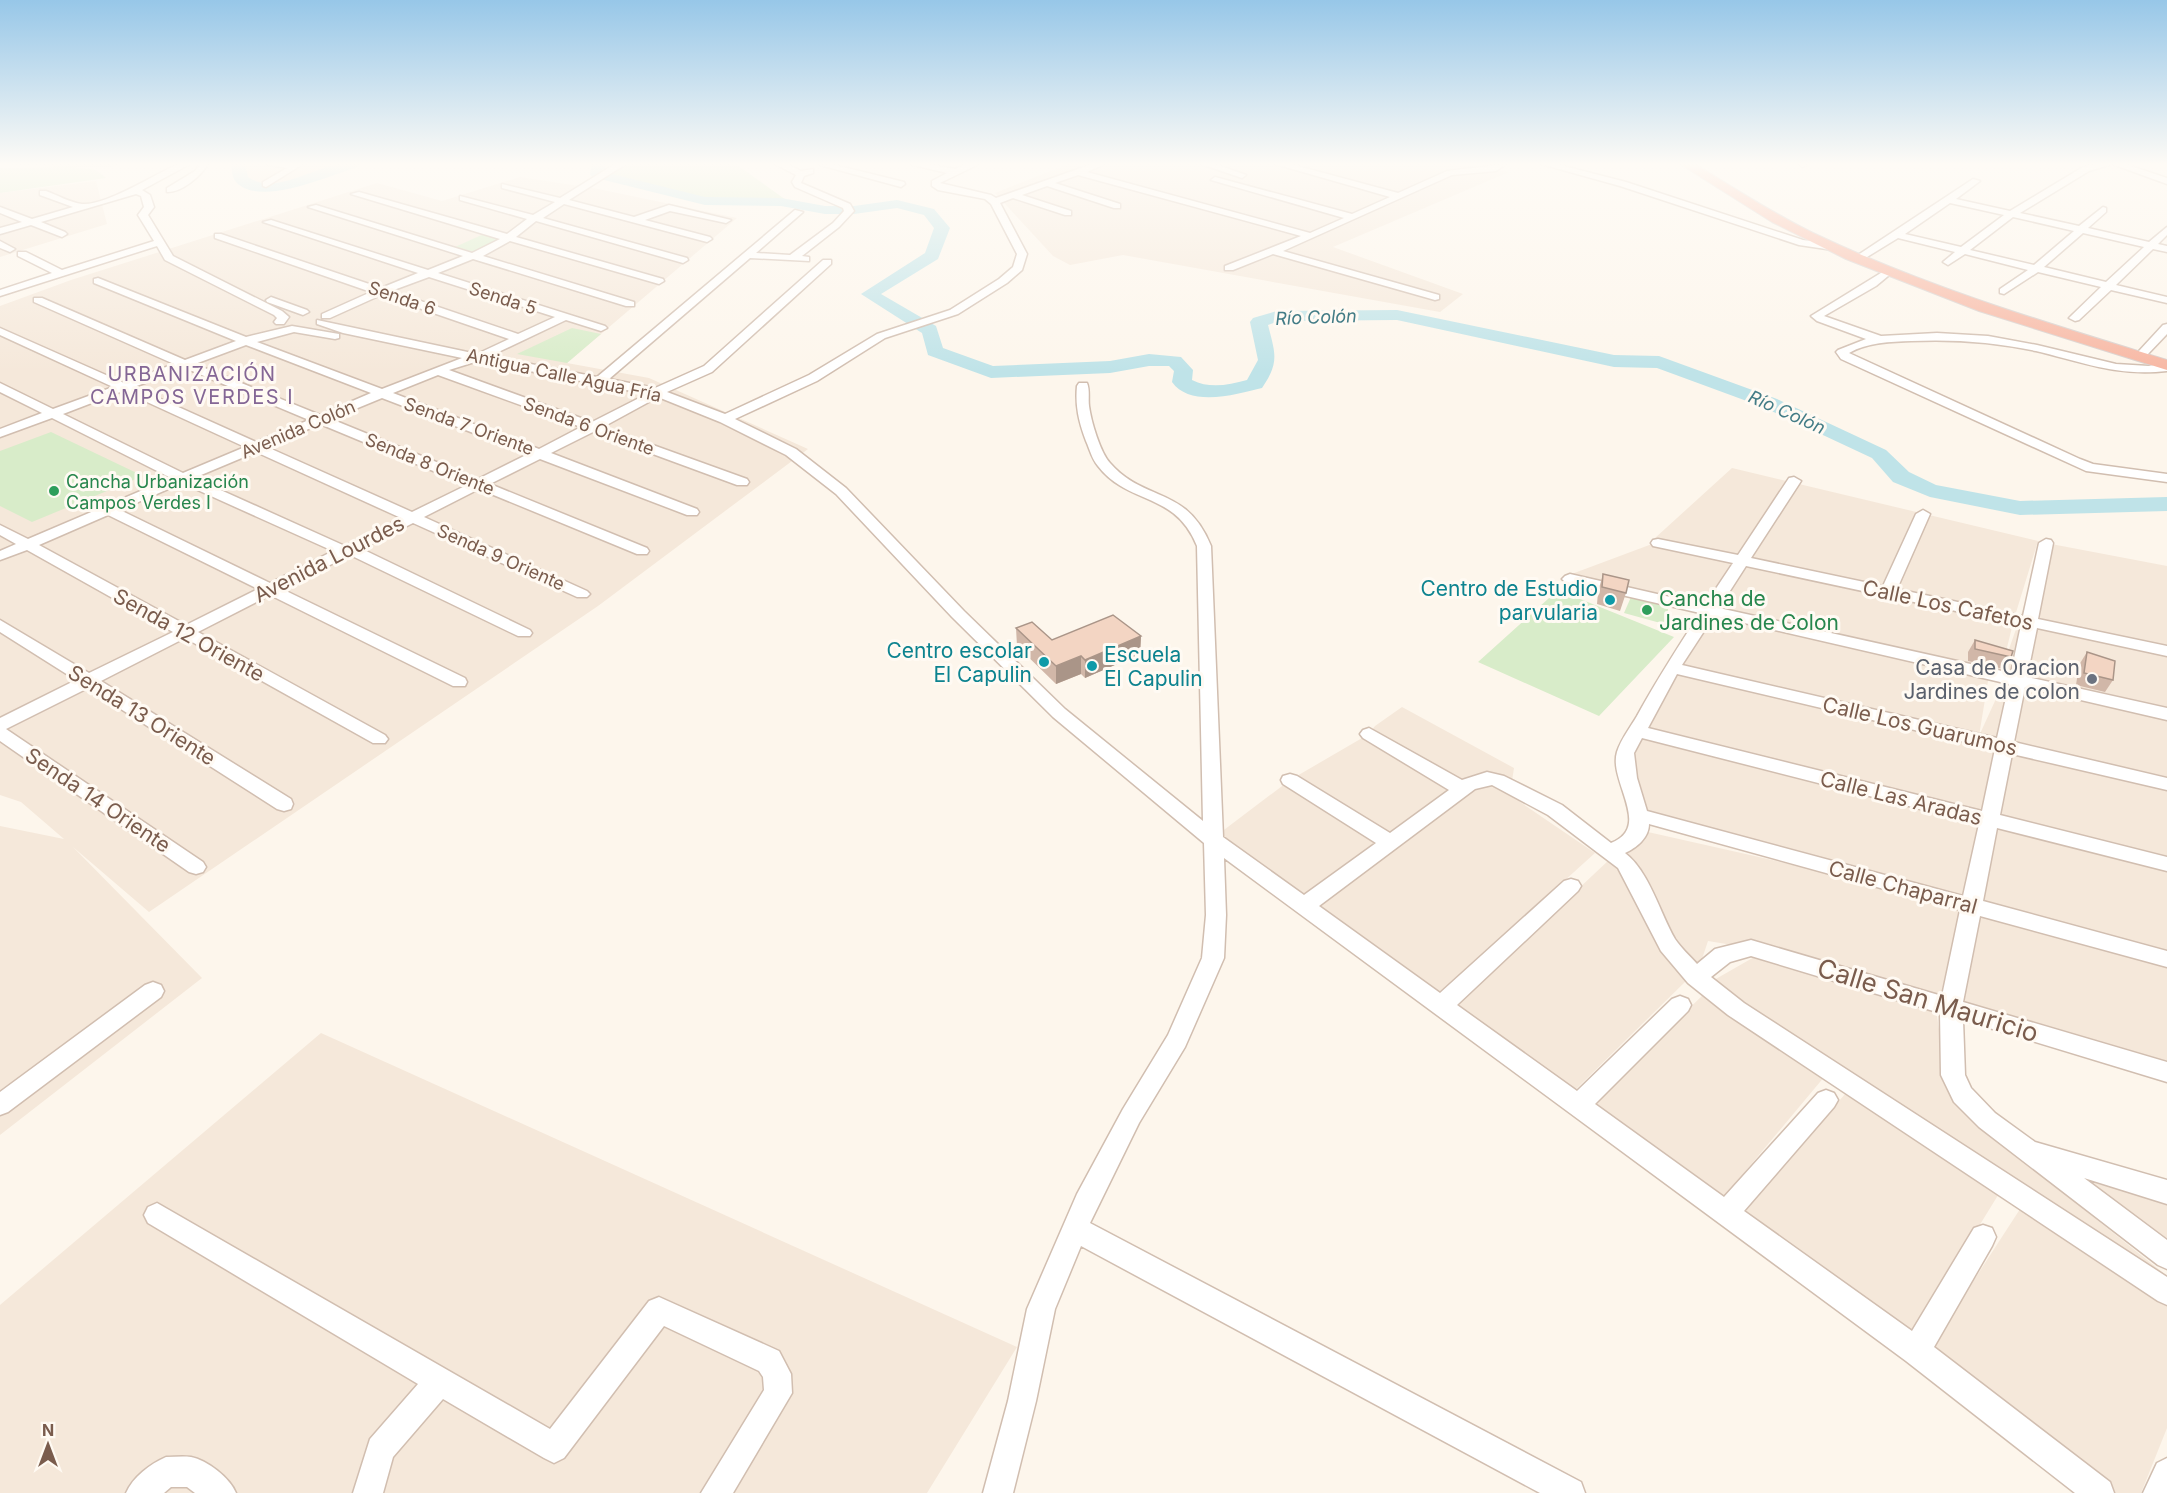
<svg xmlns="http://www.w3.org/2000/svg" width="2167" height="1493" viewBox="0 0 2167 1493" font-family="Inter,sans-serif">
<rect width="100%" height="100%" fill="#fdf6ec"/>
<!-- residential -->
<path fill="#f5e8da" fill-rule="evenodd" d="M243,164H344L332,166L270,188L255,187L241,171Z
M1068,164H1455L1509,172L1333,247L1463,294L1440,312L1123,255L1070,265L1053,256L995,193Z
M520,177L598,189L737,218L567,363L649,378L808,449L598,606L149,912L73,847L202,978L0,1135V826L64,839L21,802L0,795V306L71,280L377,183L442,201Z
M96,181L107,224L0,257V193Z
M1732,468L2038,541L2014,619L2001,672L2046,543L2167,566V712L2001,674L2000,678L1989,675L1979,736L2005,679L2167,714V1072L1751,948L1708,941L1696,977L1668,945L1642,892L1625,863L1609,851L1639,830L1931,896L1639,815L1625,753L1672,668L1933,728L1676,663L1710,610L1569,575L1652,544L1740,563L1741,561L1655,538ZM1673,740L1955,804L1952,811Z
M1402,707L1514,768L1511,787L1492,783L1595,853L1437,996L1304,906L1212,839L1290,780L1369,734L1375,726Z
M1610,859L1624,872L1688,979L1571,1094L1454,1006Z
M1756,956L1936,1010L1948,1087L1980,1126L2167,1276V1281L1744,1007L1714,980Z
M1703,995L1825,1076L1723,1198L1588,1106Z
M321,1033L1017,1347L927,1493H0V1305Z
M1845,1094L2000,1192L1912,1335L1744,1213Z
M2088,1181L2167,1203V1242Z
M2022,1206L2167,1302V1428L2141,1493H2113L1928,1351Z"/>
<!-- green -->
<path fill="#d8ecc9" d="M121,164L111,167H73L96,170L106,178L0,193V168L68,167L0,164Z
M627,164H736L786,200L707,199L658,189L609,175Z
M486,233L502,237L475,252L455,247Z
M572,328L601,334L567,363L517,354Z
M51,432L143,476L32,522L0,506V451Z
M1558,590L1674,637L1599,716L1478,662Z
M1631,597L1669,606L1664,624L1624,613Z"/>
<g fill="none" stroke-linecap="round" stroke-linejoin="round">
<!-- river -->
<path fill="#bfe3e8" fill-rule="evenodd" d="M231,164H245L248,177C273,195 309,170 335,165C343,163 352,164 360,164L358,167C330,175 260,208 236,182C232,178 232,170 231,164Z
M592,164H606L604,172L705,197L781,198L825,206H854L897,200L934,209L950,228L938,259L881,294L936,326L943,348L993,366L1110,361L1149,354L1181,357L1193,370L1192,380C1210,389 1228,385 1247,380L1258,360L1250,322L1253,318L1277,311L1397,310L1614,355L1659,356L1777,399L1886,450L1909,472L1936,485L2020,501L2167,497V511L2020,515L1930,497L1893,482L1872,458L1763,407L1657,368L1614,367L1397,320L1279,321L1268,325C1275,353 1280,362 1262,388C1238,394 1190,408 1172,382L1174,371L1169,366H1149L1110,373L991,378L928,355L922,333L861,294L925,253L934,228L924,215L897,208L854,214H825L781,206L705,205L592,177L590,174Z"/>
<!-- minor casing -->
<g stroke="#d1beb0" stroke-width="3">
<path id="minor" d="M178,164H190L142,190L150,195L154,207L148,215L173,256L282,311L289,317L284,324H276L274,322L277,318L274,315L165,260L157,246L0,296V290L52,273L18,256V252H26L62,270L154,241L138,215L144,207L141,196L136,194L41,222L65,232L67,234L62,237L31,225L0,234V228L22,222L0,213V207L32,219L73,207L40,195V191H46C57,195 71,203 82,204C105,206 156,174 178,164Z
M200,164H208C201,176 181,193 167,192V188L195,171Z
M265,164H303L266,187L263,186V182L287,168Z
M615,164H626L569,200L634,217L669,205L731,220L726,223L670,211L645,220L710,237L712,239L707,242L564,204L543,218L687,258L688,260L683,263L536,221L516,237L663,279L664,281L659,284L510,241L483,256L634,302V306H626L473,259L438,273L605,326L607,328L601,331L566,320L490,356L597,377L795,210L803,212L756,253L790,255L833,223L844,211L843,208L795,187L792,182L796,175L775,164H787L801,171L813,169V173L804,176L801,183L850,204L854,211L839,227L802,256L809,257V261L750,258L609,379L655,388L704,366L823,260H831V264L712,372L667,392L725,414L809,375L877,334L950,310L999,279L1013,267L1017,254L991,204L985,199L938,190L932,186V181L947,173L909,164H928L955,169L967,164H979L940,183L991,195L996,198L1092,164H1105L1087,172L1310,233L1344,218L1211,180L1215,177L1352,214L1390,197L1275,164H1290L1398,193L1447,171L1506,164L1496,171L1452,175L1283,251L1439,295V299L1435,300L1273,254L1233,270H1225V266L1301,236L1078,175L1055,183L1120,204V208H1114L1047,186L1022,195L1071,211V215H1065L1013,198L1000,203L1027,254L1022,270L1007,283L958,314L885,338L817,381L735,419L796,449L846,488L964,611L1065,709L1203,821L1197,546C1175,491 1129,506 1098,466C1092,459 1090,450 1086,441C1079,422 1075,406 1077,386L1079,383H1087C1090,390 1088,399 1089,406C1091,421 1100,452 1110,463C1145,503 1186,485 1211,546L1223,837L1304,895L1376,843L1283,784L1281,780L1283,776L1290,774L1297,776L1390,833L1449,790L1363,738L1360,734L1363,730L1369,728L1462,780L1487,772L1504,776L1562,805L1611,843C1653,827 1608,781 1617,752C1621,739 1630,728 1637,716C1656,681 1678,647 1700,613L1565,582L1562,579L1565,576L1570,574L1705,605L1733,563L1653,546L1651,543L1653,540L1658,539L1738,555L1789,478L1794,477L1801,481L1751,558L1883,586L1916,514L1923,510L1930,514L1897,589L2023,616L2039,543L2046,539L2051,540L2053,543L2038,619L2167,646V656L2037,628L2027,677L2167,708V720L2025,687L2014,742L2167,778V790L2012,754L2000,815L2167,857V871L1997,828L1983,901L2167,951V967L1980,916L1963,1002L2167,1062V1082L1963,1020L1965,1075L1971,1088L1995,1113L2035,1142L2167,1180V1204L2084,1178L2167,1240V1269L2158,1265L1979,1127L1954,1102L1941,1075L1940,1013L1751,956L1730,962L1711,977L1744,1003L2167,1277V1305L2158,1301L1728,1015L1688,983L1661,951L1618,868L1548,815L1492,785L1475,789L1319,906L1440,993L1564,881L1571,879L1578,881L1581,886L1578,891L1457,1005L1577,1091L1672,999L1680,996L1688,999L1691,1005L1688,1011L1595,1104L1724,1197L1818,1093L1826,1090L1834,1093L1838,1100L1834,1107L1744,1211L1912,1331L1974,1228L1983,1225L1992,1228L1996,1237L1992,1246L1934,1347L2110,1482L2114,1493H2075L1906,1361L1224,858L1226,915L1224,958L1185,1047L1139,1123L1090,1223L1581,1482L1585,1493H1540L1081,1246L1055,1309L1036,1401L1013,1493H983L1008,1401L1027,1309L1077,1194L1123,1109L1168,1035L1202,958L1206,915L1204,843L1053,717L952,617L836,494L786,455L720,422L658,397L603,427L747,479L749,482L747,485H737L593,432L551,453L697,509L699,512L697,515H687L540,459L490,484L647,548L649,551L647,554H637L479,489L424,517L587,591L590,594L587,597H577L413,523L362,549L530,630L532,633L530,636H518L350,555L282,589L465,678L467,682L465,686H453L270,595L198,632L385,735L388,739L385,743H373L185,638L101,681L291,799L293,804L291,809L284,811L277,809L88,688L6,729L203,862L206,867L203,872L196,874L189,872L0,741V718L76,680L0,632V620L89,673L173,632L27,550L0,560V551L16,544L0,535V525L28,539L171,478L52,418L0,437V429L42,413L0,392V383L53,409L113,387L0,335V328L124,383L174,364L34,302V298H42L185,360L236,341L94,283V279L98,278L246,337L292,326L339,334V338L335,339L294,332L257,342L382,389L462,358L343,333L317,324V320L477,354L509,339L381,295L330,318H322V314L371,292L215,238V234H221L381,288L418,273L263,222L271,220L428,270L463,256L308,207L316,205L472,253L500,239L351,194L359,192L507,234L527,219L460,200V196L533,215L555,202L502,188V184L560,198ZM429,277L555,317L518,334L391,291ZM246,345L371,393L320,415L195,364ZM478,361L647,394L592,422L449,370ZM185,368L309,420L256,442L134,387ZM438,375L581,427L539,449L393,393ZM123,391L245,447L183,473L63,414ZM382,398L528,454L478,479L331,419ZM320,424L467,485L412,512L267,447ZM256,452L401,518L345,546L194,478ZM182,483L333,551L270,583L120,510ZM108,515L258,589L186,625L39,545ZM1746,566L2021,625L2011,673L1719,608ZM1714,616L2009,684L1997,738L1682,665ZM1677,674L1995,749L1982,811L1648,728ZM1642,738L1979,824L1963,896L1647,811L1637,778L1634,753ZM1649,824L1960,910L1942,996L1751,940L1715,949L1697,964C1690,956 1681,948 1675,939C1660,913 1649,871 1625,853C1636,848 1649,838 1649,824Z
M831,164L904,182L905,184L901,187L820,165Z
M1201,164H1215L1246,175L1242,178Z
M1541,164H1556L1626,182L1803,240L1833,244L1838,247L1833,250L1799,245L1620,186Z
M1798,164H1807L1803,167Z
M2096,164H2125L2167,178V184L2112,164L2089,171L2020,213L2079,226L2103,207L2106,208V212L2088,228L2149,242L2167,227V235L2158,244L2167,246V252L2153,249L2116,285L2167,297V303L2111,290L2079,320L2075,321L2069,318L2071,316L2101,287L2038,272L2004,294L2000,293V289L2028,270L1965,254L1948,265L1943,262L1955,252L1898,238L1867,257L1858,255L1973,179L1980,181L1956,199L2010,211L2083,167ZM1950,203L2004,215L1961,247L1905,234ZM2013,217L2074,231L2034,265L1970,250ZM2083,233L2144,247L2106,282L2044,267Z
M0,241L15,249L10,252L0,248Z
M1889,268L1894,271L1876,286L1824,316L1881,336L1937,333L1988,336L2037,345L2116,364L2149,366L2167,363V371C2118,377 2082,362 2036,351C1995,342 1953,339 1911,341C1890,342 1868,342 1849,353L2080,459L2093,464L2167,474V482L2086,471L1841,359L1836,352L1838,350L1866,339L1817,321L1811,316Z
M271,297L307,310L309,312L303,315L267,302L266,300Z
M2167,324V334L2147,355H2139V351L2163,325Z
M153,982L161,985L164,991L161,997L8,1112L0,1115V1092L145,985Z
M157,1203L550,1429L649,1301L659,1297L779,1351L791,1374L792,1393L733,1493H701L764,1390L763,1377L759,1371L664,1326L564,1458L554,1463L544,1458L443,1399L393,1457L383,1493H353L370,1439L418,1384L148,1223L144,1215L148,1207Z
M166,1457C174,1457 183,1456 191,1457C207,1460 230,1478 236,1493H195L187,1487H171L164,1493H126C133,1477 150,1464 166,1457Z
M2167,1458V1493H2143L2157,1463Z"/>
</g>
<!-- highway casing -->
<g stroke="#dad1cd" stroke-width="2">
<path id="highway" d="M1680,164H1695C1734,188 1772,213 1813,233C1926,287 2047,323 2167,360V370L1979,311L1846,259L1772,222Z"/>
</g>
<!-- minor -->
<use href="#minor" fill="#fff" fill-rule="evenodd"/>
<!-- highway -->
<use href="#highway" fill="#f7b7a3" fill-rule="evenodd"/>
</g>
<!-- wall -->
<path fill="#d1b7a8" d="M1603,574L1626,593L1620,611L1597,604L1598,592Z
M1016,628L1052,640L1141,636L1140,654L1085,678L1081,674L1056,684L1017,646Z
M1975,640L2011,657L2004,669L1968,661V652Z
M2087,652L2113,680L2105,692L2076,685L2079,665Z"/>
<!-- shaded-wall -->
<path fill="#aa9588" d="M1141,636L1140,654L1085,678V660Z
M1081,656V674L1056,684V666Z"/>
<!-- building -->
<path fill="#f3d5c3" stroke="#aa9588" stroke-width="1.5" d="M1603,574L1629,580L1626,593L1602,587Z
M1113,615L1141,636L1085,660L1081,656L1056,666L1016,628L1032,622L1052,640Z
M1975,640L2013,651L2011,657L1975,649Z
M2087,652L2115,661L2113,680L2084,673Z"/>
<!-- sky -->
<linearGradient id="sky" x2="0" y2="1"><stop stop-color="#97c7e8"/><stop offset="0.44" stop-color="#fefbf6"/><stop offset="1" stop-color="#fefbf6" stop-opacity="0"/></linearGradient>
<rect width="2167" height="373" fill="url(#sky)"/>
<!-- markers -->
<g fill="#2e9e5b" stroke="#fffaf3" stroke-width="2">
<circle cx="54" cy="491" r="6"/>
<circle cx="1647" cy="610" r="6"/>
</g>
<g fill="#0f9aa8" stroke="#fffaf3" stroke-width="2">
<circle cx="1610" cy="600" r="6"/>
<circle cx="1044" cy="662" r="6"/>
<circle cx="1092" cy="666" r="6"/>
</g>
<circle fill="#6b7280" stroke="#fffaf3" stroke-width="2" cx="2092" cy="679" r="6"/>
<g text-anchor="middle" dominant-baseline="central" stroke-width="6" stroke-linejoin="round" paint-order="stroke">
<!-- far-street labels -->
<g font-size="18" fill="#7a5c4d" stroke="#fffaf3">
<text transform="translate(402 298) rotate(19)">Senda 6</text>
<text transform="translate(503 298) rotate(18)">Senda 5</text>
<text transform="translate(564 375) rotate(12)">Antigua Calle Agua Fría</text>
<text transform="translate(469 426) rotate(20)">Senda 7 Oriente</text>
<text transform="translate(589 426) rotate(20)">Senda 6 Oriente</text>
<text transform="translate(298 429) rotate(-23)">Avenida Colón</text>
<text transform="translate(430 464) rotate(22)">Senda 8 Oriente</text>
<text transform="translate(501 557) rotate(24)">Senda 9 Oriente</text>
</g>
<!-- far-water labels -->
<g font-size="18" font-style="italic" fill="#437c86" stroke="#fffaf3">
<text transform="translate(1316 317) rotate(-2)">Río Colón</text>
<text transform="translate(1787 412) rotate(24)">Río Colón</text>
</g>
<!-- far-leisure labels -->
<g font-size="18" fill="#27864d" stroke="#fffaf3" text-anchor="start">
<text x="66" y="481">Cancha Urbanización<tspan x="66" dy="21">Campos Verdes I</tspan></text>
</g>
<!-- far-quarter labels -->
<g font-size="20" letter-spacing="1.5" fill="#846695" stroke="#fffaf3">
<text x="192" y="374">URBANIZACIÓN<tspan x="192" dy="23">CAMPOS VERDES I</tspan></text>
</g>
<!-- street labels -->
<g font-size="21" fill="#7a5c4d" stroke="#fffaf3">
<text transform="translate(329 559) rotate(-27)">Avenida Lourdes</text>
<text transform="translate(1948 605) rotate(12)">Calle Los Cafetos</text>
<text transform="translate(189 635) rotate(29)">Senda 12 Oriente</text>
<text transform="translate(142 715) rotate(32)">Senda 13 Oriente</text>
<text transform="translate(1920 726) rotate(13)">Calle Los Guarumos</text>
<text transform="translate(1901 798) rotate(14)">Calle Las Aradas</text>
<text transform="translate(98 800) rotate(34)">Senda 14 Oriente</text>
<text transform="translate(1903 887) rotate(15)">Calle Chaparral</text>
</g>
<!-- culture labels -->
<g font-size="21" fill="#0d838f" stroke="#fffaf3" text-anchor="end">
<text x="1598" y="588">Centro de Estudio<tspan x="1598" dy="24">parvularia</tspan></text>
<text x="1032" y="650">Centro escolar<tspan x="1032" dy="24">El Capulin</tspan></text>
<text x="1104" y="654" text-anchor="start">Escuela<tspan x="1104" dy="24">El Capulin</tspan></text>
</g>
<!-- leisure labels -->
<g font-size="21" fill="#27864d" stroke="#fffaf3" text-anchor="start">
<text x="1659" y="598">Cancha de<tspan x="1659" dy="24">Jardines de Colon</tspan></text>
</g>
<!-- worship labels -->
<g font-size="21" fill="#5b616d" stroke="#fffaf3" text-anchor="end">
<text x="2080" y="667">Casa de Oracion<tspan x="2080" dy="24">Jardines de colon</tspan></text>
</g>
<!-- near-street labels -->
<g font-size="26" fill="#7a5c4d" stroke="#fffaf3">
<text transform="translate(1928 1000) rotate(17)">Calle San Mauricio</text>
</g>
</g>
<!-- north arrow -->
<g transform="translate(48 1445)" stroke="#fffaf3" stroke-width="4.5" paint-order="stroke">
<path d="M0-4.5L10 22L0 15L-10 22Z" fill="#7a5c4d"/>
<text y="-9" font-size="16" font-weight="bold" text-anchor="middle" fill="#7a5c4d">N</text>
</g>
</svg>
